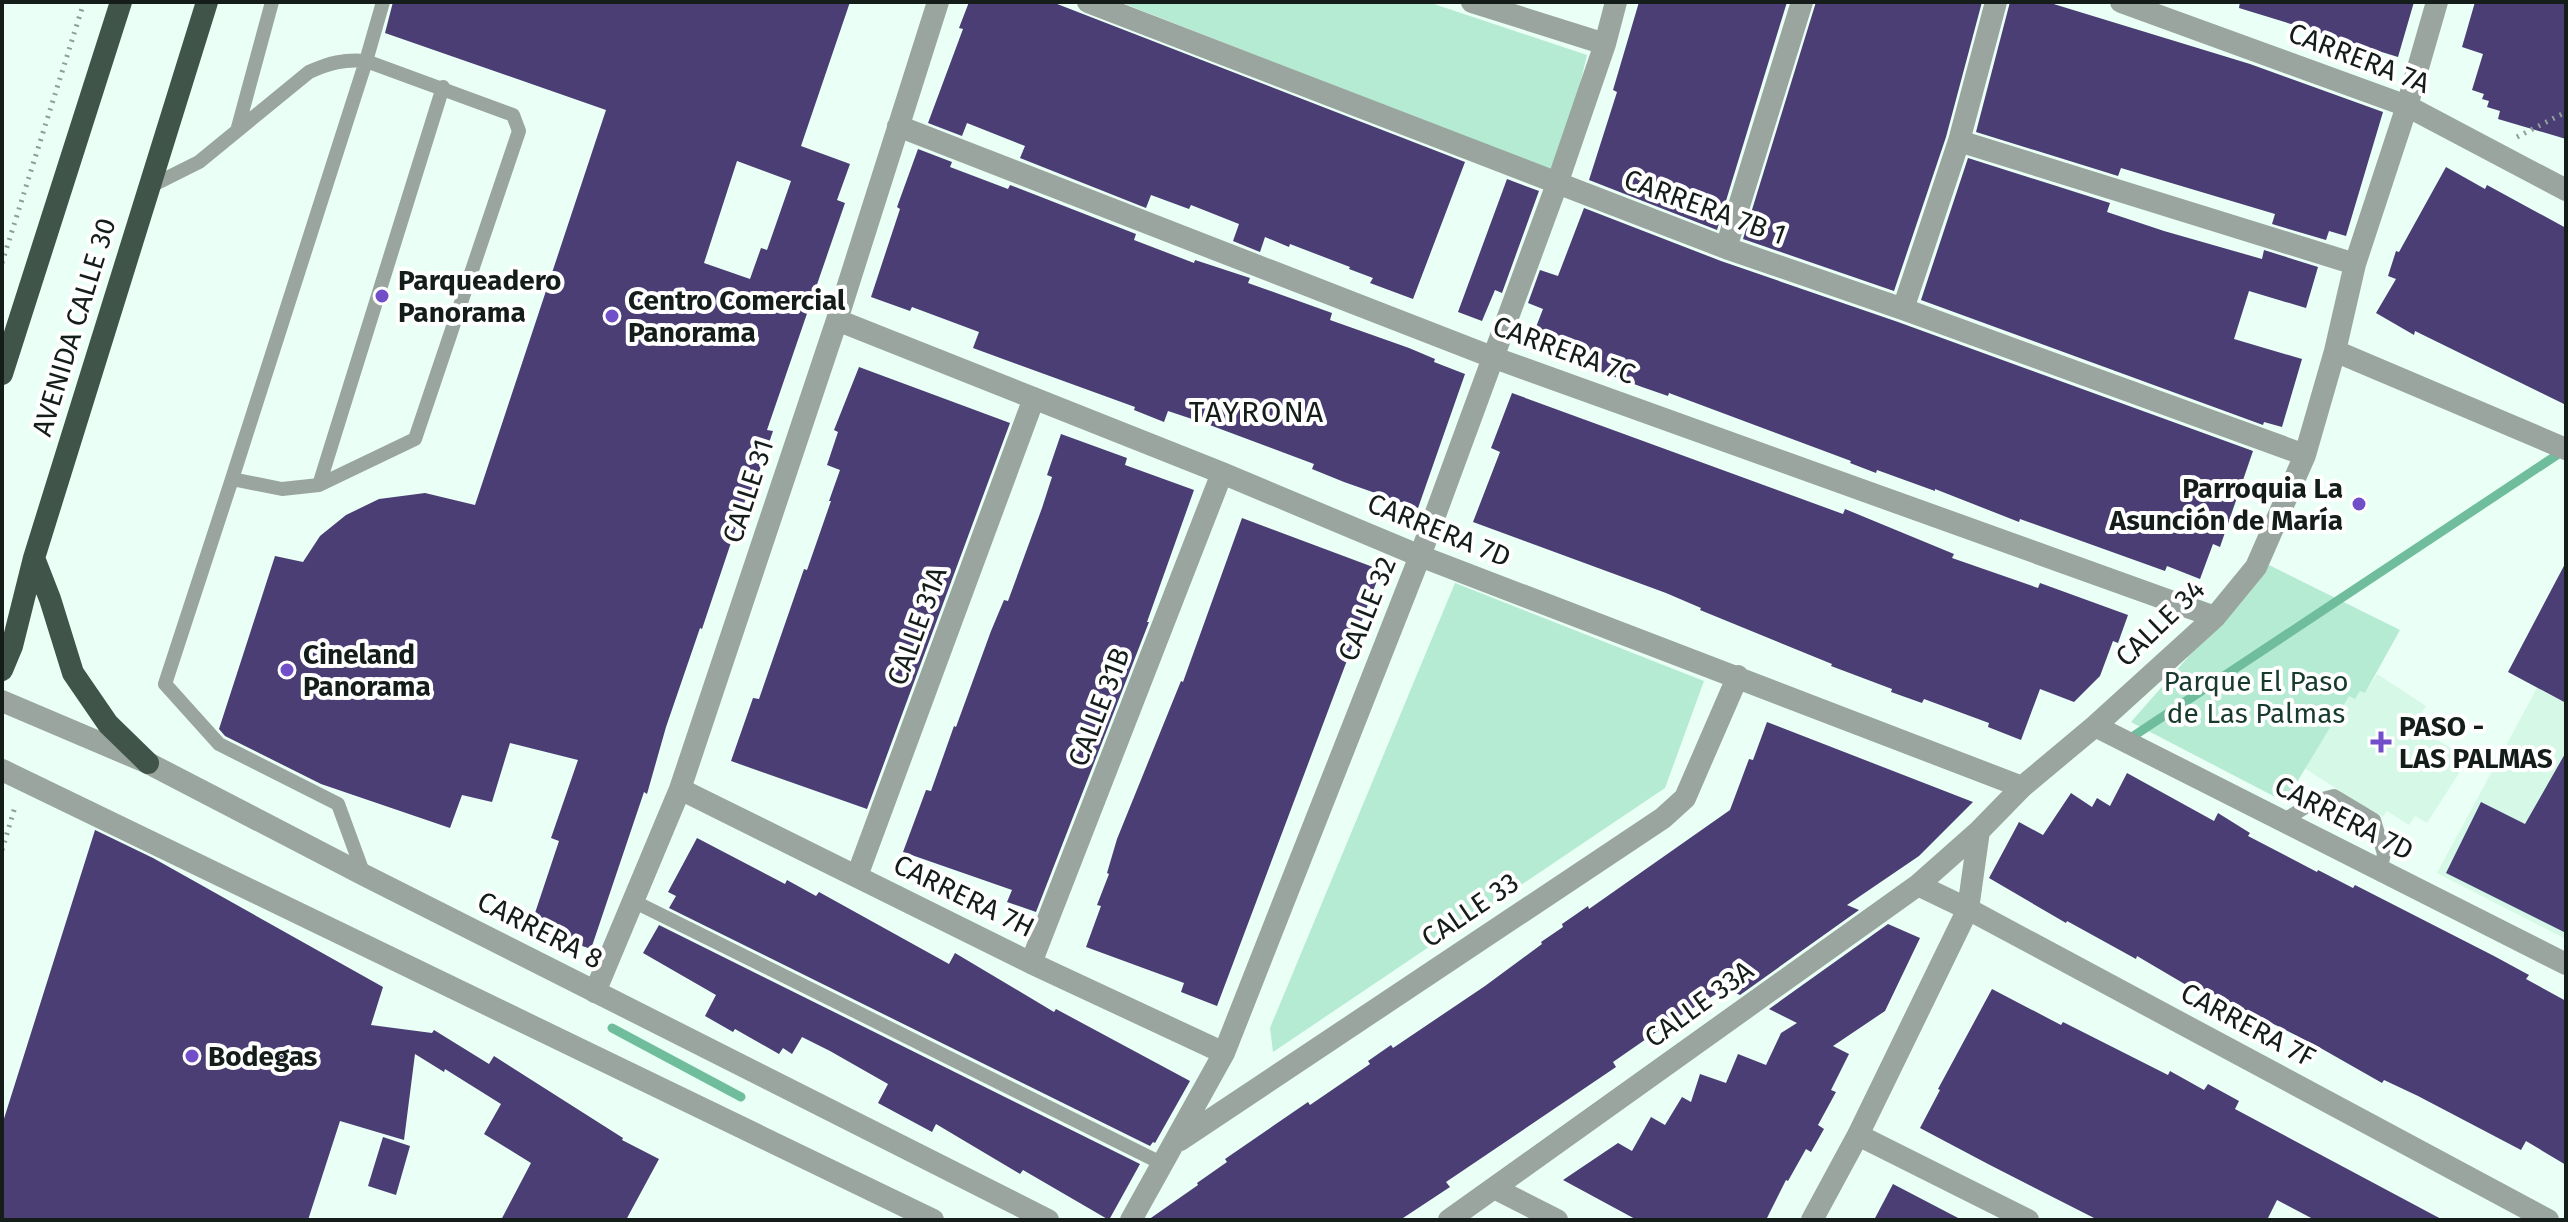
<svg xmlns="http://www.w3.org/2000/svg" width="2568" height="1222" viewBox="0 0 2568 1222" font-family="'Fira Sans',sans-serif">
<rect width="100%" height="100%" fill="#eafff5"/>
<!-- built -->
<path fill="#d5f8e7" d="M2377,674L2426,706L2414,725L2468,759L2427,823L2415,816L2409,825L2387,811L2383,817L2370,809L2360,824L2333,808L2342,792L2304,768L2349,695L2360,690L2365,693Z
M2537,688L2566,703V939L2437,873Z"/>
<!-- green -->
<path fill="#b5ebd2" d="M1120,2H1428L1587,55L1559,174Z
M2269,565L2400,630L2365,693L2360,691L2355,699L2349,696L2285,802L2131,722Z
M1455,583L1704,681L1665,788L1273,1052L1270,1028Z"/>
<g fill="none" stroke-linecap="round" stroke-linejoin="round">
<!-- stream -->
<path stroke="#6fbd9c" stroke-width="9" d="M2129,739L2563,451
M612,1028L741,1097"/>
</g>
<!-- building -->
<path fill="#4a3e75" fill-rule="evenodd" d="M393,2H850L801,146L850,164L837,200L845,203L767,430L773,431L752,493L748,492L702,629L700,628L666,727L647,794L644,792L591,949L530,928L559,841L551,838L578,760L510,743L492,802L462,795L450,828L321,784L225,736L219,729L275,556L303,562L320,536L346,515L379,499L425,493L475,505L606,110L385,33ZM737,161L791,181L767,250L761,248L750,279L704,263Z
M969,2H1052L1465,162L1413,299L1370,283L1373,278L1349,269L1350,267L1290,244L1289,247L1265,237L1260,252L1233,241L1239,224L1191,205L1189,209L1151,195L1146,208L1020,158L1025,146L967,123L962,136L928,123L963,29L959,28Z
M1639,2H1787L1717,230L1589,180L1617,92L1613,90Z
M1816,2H1982L1946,137L1894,291L1743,239Z
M2010,2H2047L2250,64L2383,112L2346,236L2329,231L2326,240L2272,224L2275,214L2121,168L2118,176L1976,132Z
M2240,2H2414L2398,57L2239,8Z
M2475,2H2566V139L2498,119L2500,111L2487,107L2489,101L2482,99L2484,94L2472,90L2483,54L2462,47Z
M918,149L952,162L950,167L1008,189L1010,185L1136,234L1134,240L1194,263L1195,260L1250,278L1248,283L1332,313L1330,320L1409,348L1435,359L1434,362L1465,374L1418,508L1344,482L1312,469L1314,464L1207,424L1168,411L1164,422L1134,410L1135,407L973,348L979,332L912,307L910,311L871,297L900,209L897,207Z
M1968,158L2110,203L2107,212L2164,231L2262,259L2264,250L2318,267L2306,308L2249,291L2234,339L2302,359L2282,427L2264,422L2263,425L1921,300Z
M2446,167L2485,189L2487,185L2566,228V405L2415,331L2414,335L2376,313L2396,279L2388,276L2396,251L2399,252Z
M1507,179L1539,191L1502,293L1495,290L1482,321L1458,312Z
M1584,208L1721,261L1898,322L2253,451L2220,547L2213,544L2200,579L2167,566L2165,571L2020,519L2019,522L1935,489V491L1877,470L1876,473L1850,463L1851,461L1669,393L1668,396L1642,387L1529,345L1543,309L1528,303L1540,270L1558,276Z
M859,367L1010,423L867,809L731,761L753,698L759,699L804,569L807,570L831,501H829L840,470L827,465L838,432L834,430Z
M1512,393L1843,514L1845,509L1954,554L1952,558L2038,588L2040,583L2128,615L2118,643L2113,641L2100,676L2074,702L2040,689L2021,740L1988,727L1989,723L1924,699L1922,703L1891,692L1892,689L1831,666L1832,664L1700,610L1701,608L1666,593L1473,522L1500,452L1491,448Z
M1061,434L1127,458L1125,465L1194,490L1147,622H1149L1036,912L1007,902L1012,890L903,852L926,790L931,791L954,726L956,727L991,631L1004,600L1008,601L1042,508L1052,477L1047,475Z
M1242,518L1381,570L1217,1006L1181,992L1184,983L1086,947L1101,906L1097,905L1109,874L1107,873L1117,839L1181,681L1183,682Z
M2566,562V703L2508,672Z
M1767,722L1973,802L1919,856L1847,905L1859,910L1740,995L1726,988L1675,1019L1613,1062L1616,1067L1446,1182L1450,1187L1400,1220H1148L1198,1185L1197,1183L1227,1162L1225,1159L1308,1102L1310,1105L1370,1064L1368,1061L1391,1045L1393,1048L1485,986L1542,944L1541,942L1563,927L1562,924L1588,906L1589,909L1730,810L1749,759L1753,760Z
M2566,752V933L2446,873L2481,802L2525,824Z
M2127,773L2214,821L2218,813L2250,833L2248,836L2317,872L2318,870L2353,888L2355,885L2494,956L2529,975L2526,979L2566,1001V1165L2526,1141L2521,1150L2418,1096L2384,1080L2382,1083L2317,1046L2208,991L2205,996L2137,956L2136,959L2067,921L2066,923L1989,878L2019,822L2043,835L2071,793L2092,807L2097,798L2110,806Z
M95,830L153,858L383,987L371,1025L432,1033L434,1030L489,1064L494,1056L623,1138L622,1140L659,1159L626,1220H501L531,1163L484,1134L501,1104L445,1069L444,1072L415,1054L404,1140L340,1121L308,1220H2V1125Z
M697,838L785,884L787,880L816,896L819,892L949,964L955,953L1054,1012L1056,1009L1190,1081L1155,1143L1153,1142L1150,1146L669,908L676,896L668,892Z
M1888,924L1920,938L1885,1011L1833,1046L1849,1054L1831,1090L1836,1092L1818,1125L1824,1129L1811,1152L1806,1149L1788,1181L1786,1180L1766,1220H1637L1563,1180L1618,1143L1632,1151L1651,1117L1665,1125L1682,1097L1691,1102L1700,1074L1726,1083L1738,1054L1766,1065L1781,1033L1797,1023L1769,1009Z
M659,925L1140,1164L1109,1220L1023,1170L1020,1174L936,1124L932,1132L878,1103L888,1084L830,1051L802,1037L792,1054L783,1048L779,1054L735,1029L733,1032L705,1016L716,995L643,953Z
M1992,989L2061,1025L2063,1022L2168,1075L2170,1071L2204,1090L2208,1084L2239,1101L2235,1109L2443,1220H2315L2277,1200L2267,1220H2098L1988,1164L1920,1128L1940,1090L1938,1089Z
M383,1137L410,1146L396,1195L368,1186Z
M1893,1184L1962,1220H1874Z"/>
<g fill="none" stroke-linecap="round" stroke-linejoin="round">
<!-- path -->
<path stroke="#8f9f97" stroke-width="5" stroke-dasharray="2 6" stroke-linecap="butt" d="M2517,137L2566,112
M2,263L84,2
M2,850L15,807"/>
<!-- service -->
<path stroke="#9aa59f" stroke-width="14" d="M237,131L272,2
M147,188L199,162L309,72C329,63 344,59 366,61L232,479
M319,485L443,87
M2283,821L2315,801L2334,796L2374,820L2384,854L2380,871
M364,875L338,804L219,744L165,684L232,479L282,489L319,485L415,439L519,131L513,115L366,61L383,2
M633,901L1163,1164"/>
<!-- minor -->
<path stroke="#9aa59f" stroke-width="22" d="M1088,2L1726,248L1903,309L2305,455
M1472,2L1605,44
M2121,2L2407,106L2566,190
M898,126L1492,357L2215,617
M1959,141L2355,264
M1726,248L1802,2
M1903,309L1959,141L1996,2
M837,320L1222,473L1420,556L2022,787
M2335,351L2566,449
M2095,726L2566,964
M680,789L1031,963L1224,1053
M857,876L1034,398
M1918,885L1968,909L2548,1220
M1031,963L1222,473
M595,992L680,789L837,320L938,2
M1858,1135L2028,1220
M1180,1140L1663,818L1685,798L1738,676
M1494,1188L1557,1220
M1131,1220L1224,1053L1420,556L1557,184L1605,44L1616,2
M1449,1220L1918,885L1979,831L2022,787L2095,726L2215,617L2256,567L2305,455L2335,351L2355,264L2407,106L2437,2
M1812,1220L1858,1135L1968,909L1979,831"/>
<!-- tertiary -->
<path stroke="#9aa59f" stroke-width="22" d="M2,701L148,763L364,875L1048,1220
M2,770L933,1220"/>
<!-- trunk -->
<path stroke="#40544a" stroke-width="22" d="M2,374L121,2
M34,558L50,599L73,673L108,724L148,763
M2,670L12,646L34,558L207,2"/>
</g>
<!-- markers -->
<g fill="#704fc8" stroke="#fff" stroke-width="3">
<circle cx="382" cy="296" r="8"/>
<circle cx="612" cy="316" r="8"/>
<circle cx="2359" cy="504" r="8"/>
<circle cx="287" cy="670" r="8"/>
<path d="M2377 730h8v8h8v8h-8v8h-8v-8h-8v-8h8z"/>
<circle cx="192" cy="1056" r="8"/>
</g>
<g text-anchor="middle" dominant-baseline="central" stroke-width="8" stroke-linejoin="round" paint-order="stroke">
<!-- street labels -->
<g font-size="28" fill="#141d19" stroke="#fff">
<text transform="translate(2359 58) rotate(21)">CARRERA 7A</text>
<text transform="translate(1705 207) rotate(20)">CARRERA 7B 1</text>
<text transform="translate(74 327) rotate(-73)">AVENIDA CALLE 30</text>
<text transform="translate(1564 350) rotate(20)">CARRERA 7C</text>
<text transform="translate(748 491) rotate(-72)">CALLE 31</text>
<text transform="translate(1439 530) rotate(22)">CARRERA 7D</text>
<text transform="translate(1367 609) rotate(-68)">CALLE 32</text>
<text transform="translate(2160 623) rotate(-44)">CALLE 34</text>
<text transform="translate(917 626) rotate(-70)">CALLE 31A</text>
<text transform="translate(1099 707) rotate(-69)">CALLE 31B</text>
<text transform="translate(2344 818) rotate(27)">CARRERA 7D</text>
<text transform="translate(964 896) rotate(26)">CARRERA 7H</text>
<text transform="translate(1470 910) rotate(-34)">CALLE 33</text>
<text transform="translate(540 930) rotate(27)">CARRERA 8</text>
<text transform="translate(1699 1004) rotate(-36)">CALLE 33A</text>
<text transform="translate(2248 1025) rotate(28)">CARRERA 7F</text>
</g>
<!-- poi labels -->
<g font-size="28" font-weight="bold" fill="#141d19" stroke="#fff" text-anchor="start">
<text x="398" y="280">Parqueadero<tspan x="398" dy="32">Panorama</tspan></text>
<text x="628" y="300">Centro Comercial<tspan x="628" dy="32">Panorama</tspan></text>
<text x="2343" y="488" text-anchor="end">Parroquia La<tspan x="2343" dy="32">Asunción de María</tspan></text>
<text x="303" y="654">Cineland<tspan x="303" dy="32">Panorama</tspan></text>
<text x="2399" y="726">PASO -<tspan x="2399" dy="32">LAS PALMAS</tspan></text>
<text x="208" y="1056">Bodegas</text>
</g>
<!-- park labels -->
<g font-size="28" fill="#173a2c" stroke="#fff">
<text x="2256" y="681">Parque El Paso<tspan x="2256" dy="32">de Las Palmas</tspan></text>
</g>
<!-- neighbourhood labels -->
<g font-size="30" letter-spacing="2" fill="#141d19" stroke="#fff">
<text x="1257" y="412">TAYRONA</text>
</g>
</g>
<!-- border -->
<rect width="2568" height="1222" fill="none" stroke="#141d19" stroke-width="8"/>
</svg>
